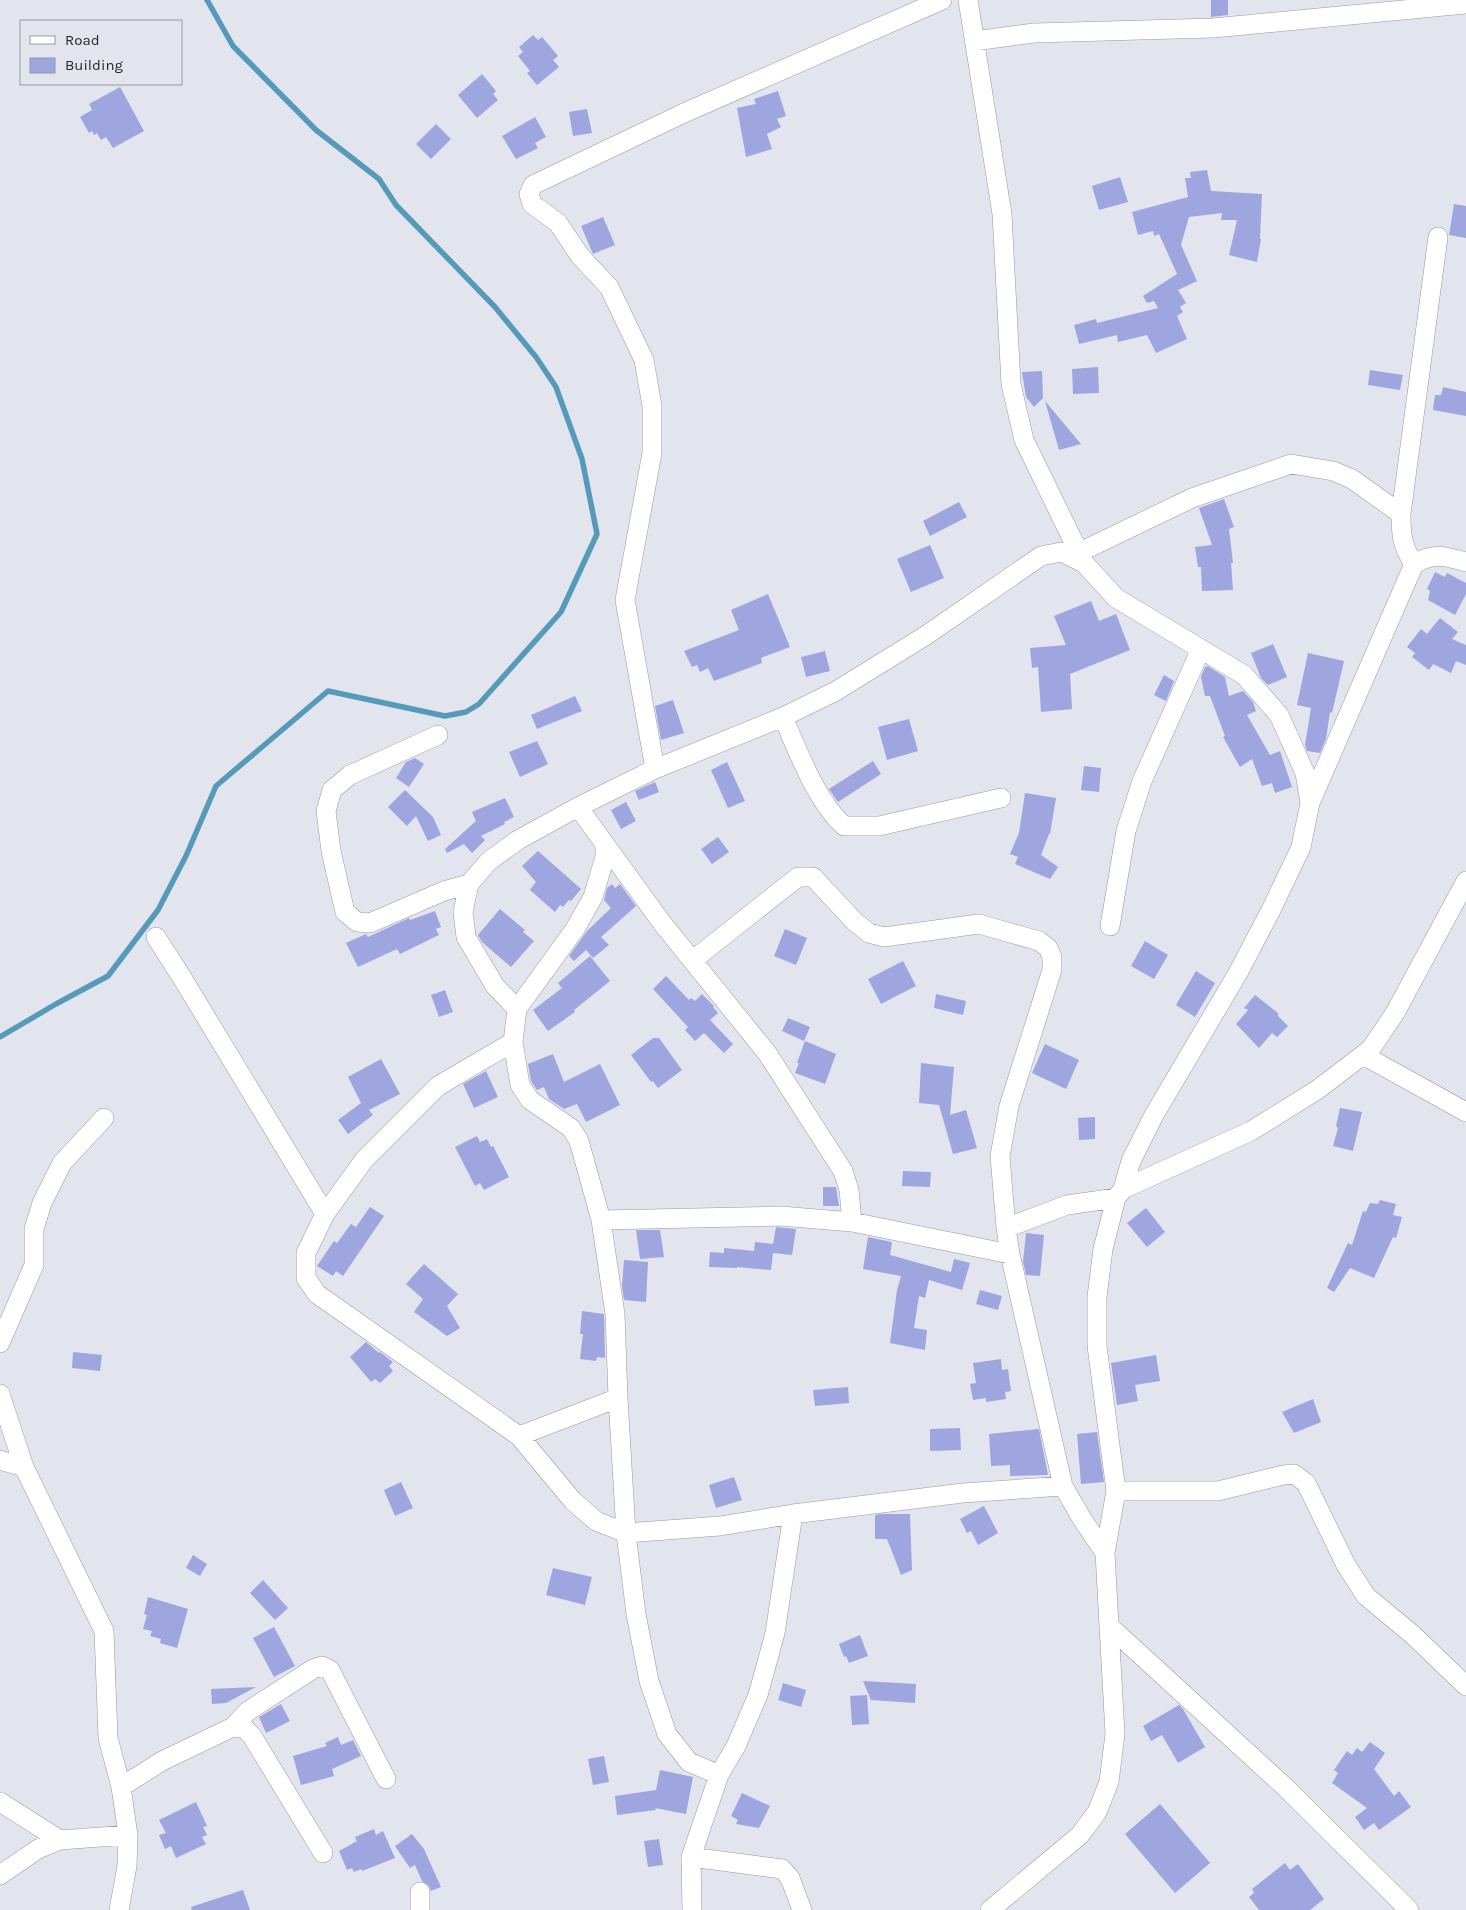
<svg xmlns="http://www.w3.org/2000/svg" width="1466" height="1910" viewBox="0 0 1466 1910" font-family="Karla,sans-serif">
<rect width="100%" height="100%" fill="#e3e5ee"/>
<g fill="none" stroke-linecap="round" stroke-linejoin="round">
<!-- stream -->
<path stroke="#569aba" stroke-width="5.5" d="M0,1037L56,1004L108,976L158,910L186,856L216,786L328,691L445,716L466,712L479,704L561,612L597,534L582,459L556,387L536,357L495,307L396,205L379,179L316,130L233,46L207,0"/>
</g>
<!-- building -->
<path fill="#9ea5df" d="M1211,0H1228V15L1211,17Z
M533,35L538,40L542,37L558,56L553,60L559,67L537,85L527,73L530,71L518,56L523,52L519,47Z
M482,74L496,91L493,94L498,100L477,118L458,95Z
M120,87L144,131L113,148L106,137L101,140L97,133L94,135L92,131L89,133L80,117L92,110L89,104Z
M778,91L786,116L777,119L781,127L767,134L772,149L746,157L737,108L756,104L754,99Z
M587,109L592,133L573,136L569,112Z
M535,117L546,137L535,143L538,148L516,159L502,136Z
M436,124L451,139L431,159L416,144Z
M1207,170L1211,191L1262,194L1260,239H1261L1257,262L1229,255L1237,220H1221L1222,213L1189,217L1181,245L1197,281L1178,290L1186,303L1180,307L1183,312L1177,316L1187,339L1156,353L1147,335L1118,342L1117,335L1079,344L1074,325L1096,319L1097,323L1158,308L1154,301L1147,303L1143,296L1177,274L1159,234L1154,236L1153,231L1138,235L1132,212L1188,197L1185,178H1191L1190,172Z
M1120,177L1128,202L1099,210L1092,186Z
M1454,204L1466,206V238L1449,235Z
M603,217L615,245L593,254L581,226Z
M1098,367L1099,393L1073,394L1072,369Z
M1370,370L1403,375L1400,390L1368,385Z
M1042,371L1043,398L1034,407L1026,397L1022,372Z
M1443,387L1466,392V416L1433,410L1435,395H1441Z
M1045,401L1081,444L1059,450Z
M1224,499L1234,527L1229,529L1233,563H1231L1233,590L1202,591L1201,567H1198L1195,547L1212,545L1199,508Z
M959,502L967,517L930,536L923,521Z
M930,545L944,578L911,592L897,559Z
M1435,572L1445,577L1447,573L1466,583V594L1455,615L1428,600L1430,591L1427,589Z
M768,594L790,647L761,658L762,663L714,681L708,668L700,672L697,665L692,667L684,651L739,630L731,610Z
M1091,601L1099,621L1116,614L1130,650L1070,674L1072,709L1041,712L1038,667L1032,668L1030,648L1066,645L1054,616Z
M1440,618L1458,632L1452,639L1466,645V665L1456,661L1451,673L1433,664L1429,670L1412,657L1415,653L1407,647L1421,629L1427,634Z
M1273,644L1287,677L1268,685L1261,678L1251,653Z
M825,651L830,671L806,677L801,657Z
M1308,653L1344,661L1332,713L1330,712L1326,739L1320,753L1307,751L1305,745L1311,708L1297,705Z
M1208,666L1225,677L1229,696L1243,691L1253,702L1256,711L1247,715L1270,755L1280,751L1292,787L1275,793L1272,783L1262,786L1252,759L1240,767L1223,737L1225,736L1210,696H1205L1201,677L1205,667Z
M1164,675L1174,681L1166,701L1154,695Z
M575,696L582,711L537,729L531,715Z
M673,700L684,733L661,740L655,706Z
M909,719L918,751L887,760L878,727Z
M537,741L548,764L520,777L509,752Z
M415,758L424,764L409,787L396,778L406,762Z
M873,761L881,774L838,802L829,789Z
M727,762L745,801L728,808L711,770Z
M1084,766L1101,768L1099,792L1081,790Z
M655,782L659,792L639,800L635,791Z
M405,790L433,817L441,835L428,841L416,816L407,826L388,807Z
M1025,793L1056,798L1050,834H1049L1041,855L1058,867L1050,879L1015,864L1018,857L1010,854L1019,833Z
M505,798L514,817L504,822L505,824L481,836L485,840L472,853L464,844L447,853L445,849L476,821L472,812Z
M626,802L636,821L621,829L611,810Z
M718,837L729,852L712,864L701,849Z
M538,851L581,889L571,901L569,900L563,907L560,905L555,912L530,890L536,882L522,866Z
M612,884L615,888L620,884L636,906L601,937L609,945L593,958L586,950L574,961L569,956L587,931L611,908L604,900L607,888Z
M500,909L525,930L523,932L534,941L511,967L482,942L478,935Z
M435,911L441,927L436,929L439,935L400,954L397,949L358,967L346,943L366,934L368,937L409,918L410,920Z
M785,929L807,938L796,965L774,956Z
M1145,941L1168,955L1154,979L1131,966Z
M590,956L610,981L574,1010L575,1012L548,1031L533,1010L562,988L558,983Z
M903,961L916,986L881,1004L868,979Z
M1196,971L1215,983L1195,1017L1176,1005Z
M666,976L689,1000L691,998L695,1001L702,994L714,1006L713,1007L718,1013L710,1020L733,1044L724,1053L704,1033L695,1041L685,1030L688,1027L653,989Z
M445,990L453,1012L439,1017L431,995Z
M936,994L966,1001L963,1015L934,1008Z
M1255,995L1278,1013V1016L1288,1026L1277,1037L1272,1033L1259,1048L1236,1024L1248,1010L1244,1008Z
M788,1018L810,1027L804,1041L782,1031Z
M653,1038H659L682,1070L658,1088L653,1081L651,1082L631,1055Z
M805,1041L836,1054L825,1084L795,1073L799,1063H797Z
M1045,1044L1079,1060L1066,1089L1032,1073Z
M553,1054L564,1082L600,1064L620,1105L586,1122L577,1104L564,1109L549,1099L544,1087L537,1090L531,1081L528,1064Z
M381,1059L400,1094L369,1110L373,1115L348,1134L338,1120L361,1103L348,1077Z
M921,1063L954,1067L950,1115L966,1110L977,1148L953,1154L939,1105L919,1103Z
M486,1071L498,1097L474,1108L463,1084Z
M1340,1108L1362,1112L1353,1151L1333,1146L1338,1128L1336,1126Z
M1095,1117V1139L1079,1140L1078,1118Z
M477,1136L480,1142L487,1139L491,1147L493,1146L509,1177L484,1190L480,1183L475,1186L455,1147Z
M903,1171L931,1172L930,1187L902,1186Z
M823,1187H836L839,1206H823Z
M1380,1200L1396,1204L1393,1215L1402,1217L1396,1238L1393,1237L1374,1278L1350,1268L1334,1292L1327,1288L1348,1243L1352,1245L1363,1211L1366,1212L1370,1203L1378,1204Z
M370,1207L384,1216L343,1276L336,1271L333,1276L317,1266L334,1241L337,1243L351,1224L356,1227Z
M1146,1208L1165,1232L1147,1247L1127,1223Z
M776,1227L796,1229L792,1255L773,1253L771,1270L737,1267V1268L709,1267L710,1252L724,1253V1248L754,1251L755,1242L773,1244Z
M636,1230H660L664,1257L640,1259Z
M1026,1233L1044,1235L1040,1276L1026,1275L1023,1262Z
M868,1237L892,1242L890,1255L951,1272L954,1259L970,1263L962,1290L929,1280L925,1298L919,1296L914,1328L927,1330L925,1350L890,1343L897,1290L901,1276L863,1269Z
M624,1260L648,1262L646,1302L624,1300L622,1286Z
M424,1264L458,1294L447,1306L460,1328L447,1336L414,1312L423,1299L406,1284Z
M980,1290L1002,1296L998,1310L976,1304Z
M582,1311L604,1314L605,1358L597,1357L596,1361L580,1359L583,1334H580Z
M366,1342L379,1353L380,1352L393,1362L389,1366L393,1371L380,1383L375,1379L371,1382L350,1357Z
M73,1352L102,1355L100,1371L72,1368Z
M1156,1355L1160,1381L1135,1385L1138,1401L1117,1405L1111,1363Z
M1001,1359L1002,1370L1008,1369L1011,1391L1005,1392L1006,1399L986,1402V1398L973,1400L970,1384L976,1383L973,1363Z
M848,1387L849,1403L815,1406L813,1390Z
M1313,1399L1321,1422L1294,1433L1282,1412Z
M960,1428L961,1450L930,1451V1429Z
M1039,1429L1048,1475L1010,1476V1465L991,1466L989,1434Z
M1097,1432L1104,1482L1081,1484L1077,1434Z
M734,1477L742,1500L716,1508L709,1485Z
M401,1482L413,1508L395,1516L384,1490Z
M984,1506L998,1533L978,1545L971,1531L967,1533L960,1519Z
M881,1514H910L912,1570L901,1575L887,1539H875V1515Z
M193,1555L207,1564L200,1576L186,1568Z
M553,1568L592,1577L585,1605L546,1595Z
M263,1580L288,1608L275,1620L250,1593Z
M148,1597L188,1609L177,1648L160,1643L161,1639L150,1636L152,1631L143,1629L147,1615L144,1614Z
M274,1627L295,1666L274,1677L253,1638Z
M860,1635L868,1656L849,1663L846,1656L844,1657L839,1644Z
M863,1681L916,1684L915,1703L871,1700Z
M783,1683L806,1690L801,1707L778,1700Z
M256,1687L226,1703L212,1704L211,1689Z
M867,1695L869,1724L852,1725L850,1696Z
M281,1704L290,1721L266,1733L259,1717Z
M1179,1705L1183,1709L1205,1747L1178,1763L1162,1735L1151,1741L1143,1726Z
M338,1737L341,1745L353,1740L361,1756L332,1769L334,1776L301,1785L293,1756L327,1746L325,1743Z
M1370,1742L1385,1753L1374,1769L1394,1796L1399,1791L1411,1807L1379,1830L1374,1823L1364,1830L1355,1817L1367,1808L1332,1783L1338,1773L1334,1770L1347,1751L1352,1755L1357,1748L1362,1752Z
M604,1756L609,1782L593,1785L588,1759Z
M660,1770L693,1777L686,1814L655,1808L656,1810L617,1815L615,1796L656,1790Z
M742,1793L770,1806L759,1828L736,1824L738,1820L731,1816Z
M196,1802L207,1826L203,1827L207,1835L202,1837L206,1844L176,1858L171,1846L165,1849L159,1835L166,1833L159,1820Z
M1160,1804L1210,1863L1175,1893L1125,1834Z
M374,1829L376,1835L383,1831L395,1858L362,1871L361,1869L354,1872L352,1868L347,1870L339,1851L357,1841L355,1837Z
M412,1834L424,1849L441,1887L431,1891L429,1886L422,1881L415,1865L410,1868L395,1846Z
M659,1839L663,1865L648,1867L644,1841Z
M1285,1863L1290,1870L1298,1864L1324,1899L1310,1910H1259L1249,1897L1254,1893L1252,1889Z
M243,1890L250,1910H192L191,1907Z"/>
<g fill="none" stroke-linecap="round" stroke-linejoin="round">
<!-- minor casing -->
<g stroke="#9798a0" stroke-width="20">
<path id="minor" d="M968,0L1002,214L1011,384L1024,440L1084,563L1116,598L1244,675L1279,715L1305,773L1310,803L1301,847L1271,910L1238,973L1154,1115L1131,1161L1123,1189
M974,41L1034,33L1213,28L1466,4
M1078,553L1192,498L1291,464L1333,471L1352,479L1401,514
M1414,564C1402,546 1401,535 1401,514L1438,237
M783,717C798,751 816,801 844,826H879L1001,798
M438,735L350,775L332,790L326,811L331,851L345,912L357,922L370,923L444,891L469,884
M655,769L625,600L652,453V406L644,360L609,287L580,256L558,223L532,204L529,194L533,185L684,113L942,0
M1310,803L1414,564C1435,552 1444,556 1466,562
M578,807L662,923L767,1053L843,1171L849,1190L852,1222
M605,844V857L593,897L575,929L517,1009L513,1042L438,1086L364,1160L325,1214L306,1253V1278L317,1294L519,1436L573,1501L596,1521L626,1533L720,1526L793,1514L963,1493L1063,1486
M1110,926L1126,831L1142,781L1201,649
M156,937L181,976L325,1214
M693,960L798,877H813L855,922L869,933L884,937L979,924L1039,941L1048,948L1052,957V970L1009,1106L1000,1156L1006,1228L1010,1254L1063,1486L1082,1519L1105,1553
M517,1009L495,986L466,937L463,912L469,884L489,861L518,840L578,807L655,769L783,717L836,691L925,636L1041,556L1061,552L1084,563
M513,1042L520,1085L530,1100L571,1128L579,1141L601,1220L615,1314L618,1398L626,1533L636,1614L649,1681L667,1734L689,1762L719,1775
M1363,1055L1466,1112
M601,1220L781,1216L852,1222L1010,1254
M1006,1228L1067,1205L1116,1198
M0,1343L34,1265V1229L42,1203L62,1163L104,1118
M0,1394L24,1467L104,1631L108,1738L121,1787L128,1835L127,1866L119,1910
M519,1436L618,1398
M0,1460L24,1467
M1116,1491H1218L1283,1475L1294,1474L1306,1483L1346,1565L1366,1596L1413,1635L1466,1686
M1109,1626L1285,1787L1409,1910
M233,1727L248,1711L313,1669L322,1666L330,1670L386,1779
M121,1787L162,1761L233,1727L244,1728L252,1736L323,1853
M0,1802L60,1840
M691,1857L782,1869L790,1878L802,1910
M0,1875L38,1849L60,1840L128,1835
M420,1892V1910
M692,1910L691,1857L719,1775L736,1746L758,1695L775,1633L793,1514
M990,1910L1080,1835L1097,1812L1109,1782L1115,1734L1105,1553L1116,1491L1097,1346V1297L1103,1249L1116,1198L1123,1189L1251,1131L1317,1090L1363,1055L1372,1047L1395,1013L1466,881"/>
</g>
<!-- minor -->
<use href="#minor" stroke="#fff" stroke-width="19"/>
</g>
<!-- legend -->
<rect x="20" y="20" width="162" height="65" fill="#e3e5ee" stroke="#97999f"/>
<rect x="30" y="36" width="25" height="8" fill="#ffffff" stroke="#97999f"/>
<text x="65" y="45" font-size="15" fill="#262629">Road</text>
<rect x="30" y="58" width="25" height="15" fill="#9ea5df" stroke="#97999f"/>
<text x="65" y="70" font-size="15" fill="#262629">Building</text>
</svg>
